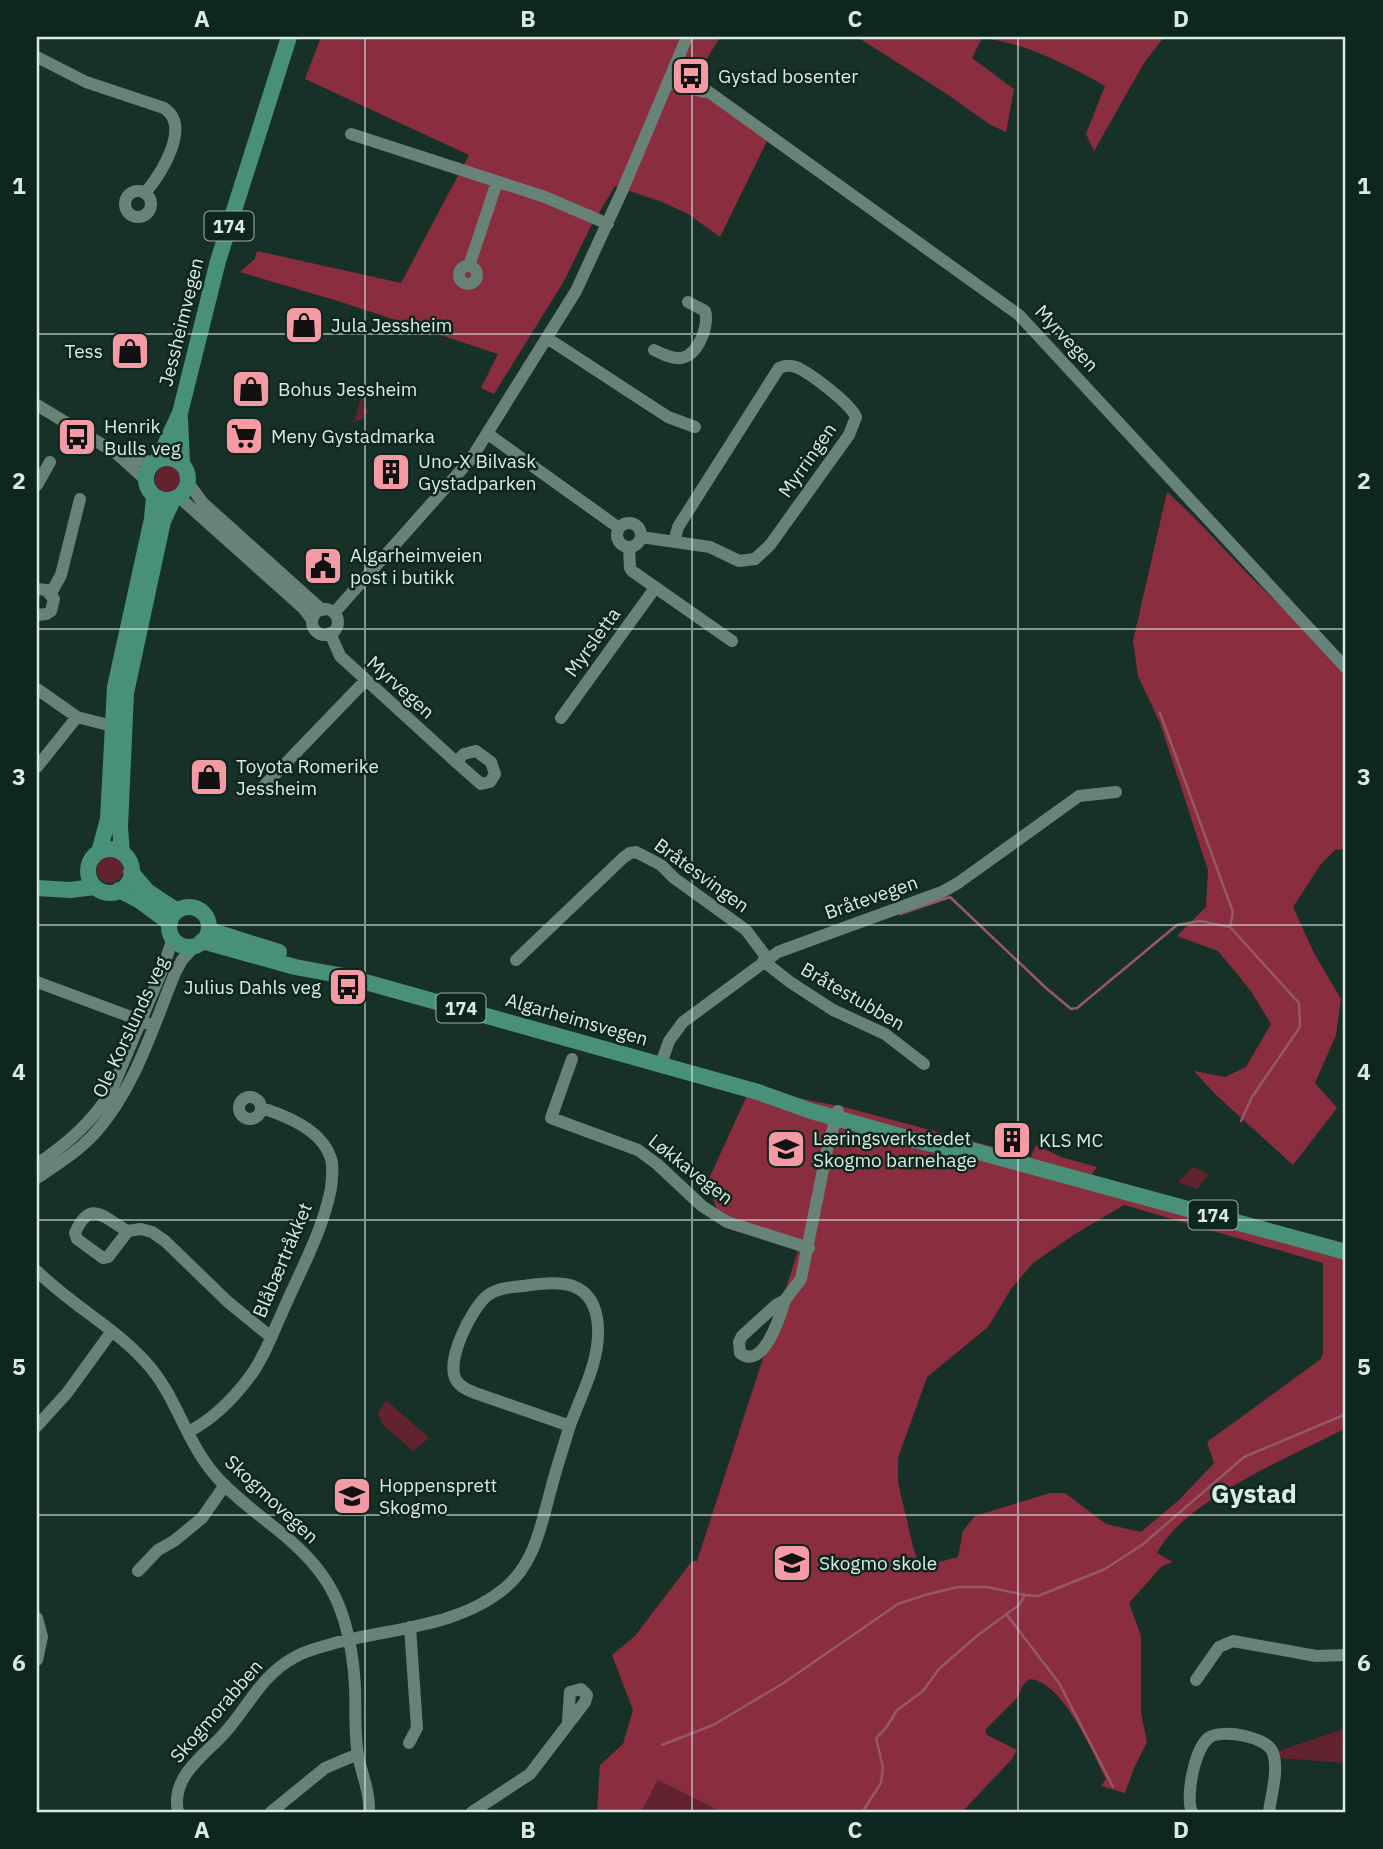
<svg xmlns="http://www.w3.org/2000/svg" width="1383" height="1849" viewBox="0 0 1383 1849" font-family="'IBM Plex Sans',sans-serif">
<rect width="100%" height="100%" fill="#183128"/>
<!-- green -->
<path fill="#62232e" d="M366,377L363,407L369,410C364,418 359,424 349,421L355,420Z
M155 479a13 13 0 1 1 26 0a13 13 0 1 1-26 0Z
M97 870a13 13 0 1 1 26 0a13 13 0 1 1-26 0Z
M1193,1167L1208,1174L1198,1189L1178,1182Z
M386,1400L429,1438L413,1451L383,1425L378,1413Z
M1346,1728V1763L1279,1758V1751Z
M658,1780L722,1812H641Z"/>
<!-- forest -->
<path fill="#8a2d3f" fill-rule="evenodd" d="M321,37H720L696,77L767,141L720,237L688,214L662,202L615,186L590,228L564,281L494,394L481,388L498,354L341,302L240,272L255,259L257,251L401,283L469,155L305,79Z
M857,37H1164L1144,63L1094,151L1086,134L1105,86C1067,65 1026,43 982,38L972,58L1014,89L1006,132L989,124L947,94Z
M1167,492C1201,522 1230,557 1262,588C1291,616 1319,643 1346,673V849L1335,850L1321,864L1293,907L1315,955L1341,999L1336,1035L1315,1083L1337,1108L1293,1165L1215,1094L1194,1071L1225,1077L1246,1067L1271,1024L1251,991L1218,951L1177,936L1206,907L1208,870L1160,723L1138,676L1133,641Z
M750,1089L844,1107L1031,1157L1036,1145L1061,1157L1097,1167L1089,1179L1346,1252V1428C1293,1456 1184,1500 1157,1553L1173,1562L1162,1566L1129,1603L1141,1636V1713L1147,1742L1134,1768L1125,1793L1101,1786L1106,1779C1092,1751 1063,1682 1030,1679L1023,1685L1017,1698L985,1730L987,1735L1017,1750L1012,1759L962,1812H722L658,1780L641,1812H597L600,1765L623,1744L633,1710L612,1655L635,1636L692,1561H697L798,1251L722,1222L707,1183ZM1124,1205L1323,1263V1352L1321,1359L1207,1442L1214,1463L1179,1500L1141,1532L1106,1524L1065,1493H1050L975,1516L963,1531L958,1557L920,1567L913,1547L898,1482V1458L927,1377L988,1327L1011,1289L1033,1263L1075,1234Z"/>
<g fill="none" stroke-linecap="round" stroke-linejoin="round">
<!-- stream -->
<path stroke="#955865" stroke-width="2.5" d="M1160,713L1233,912L1230,927
M900,914L950,897L1046,988L1071,1009L1077,1008L1177,925L1200,921L1230,927L1299,1003L1300,1027L1252,1097L1241,1121
M1007,1615L1059,1683L1113,1787
M662,1745L713,1725L782,1684L898,1604L925,1595L958,1587H987L1025,1595L1038,1596L1105,1569L1142,1545L1244,1457L1346,1414
M855,1812L863,1811L881,1783L883,1767L876,1738L886,1728L897,1710L923,1691L939,1669L978,1635L1019,1605L1025,1595"/>
<!-- minor -->
<path stroke="#678277" stroke-width="12" d="M37,57L86,82L164,108C192,126 161,174 145,193
M674,67L1019,315L1346,668
M668,82L704,92
M351,134L545,197L608,224
M125 204a13 13 0 1 1 26 0a13 13 0 1 1-26 0Z
M469,266L497,182
M459 275a9 9 0 1 1 18 0a9 9 0 1 1-18 0Z
M547,338L668,417L695,427
M654,350C662,354 672,359 681,358C699,355 709,325 705,311L688,302
M37,405L116,453L146,480
M488,434L619,528
M123,455L154,463
M189,484L203,503L322,610
M37,485L50,462
M179,497L303,608L312,620
M617 535a12 12 0 1 1 24 0a12 12 0 1 1-24 0Z
M641,537L710,547L739,561L755,559L770,545L849,435L856,417C850,403 810,373 796,367C790,365 785,365 779,368L678,527L674,542
M629,547L630,568L632,571L732,641
M37,589L46,590L54,599L51,611L46,614L37,615
M51,593L61,575L80,499
M312 622a13 13 0 1 1 26 0a13 13 0 1 1-26 0Z
M334,613L471,459L576,291L623,189L687,37
M330,633L340,656L456,762L464,754L476,751L491,762L495,774L490,782L481,784L456,762
M37,689L77,717L112,726
M561,718L655,588
M37,767L77,717
M259,791L365,681
M516,960L623,858L630,853L636,852L661,865L674,878L746,930L767,958
M763,961L790,982L833,1010L885,1034L924,1064
M37,982L150,1024
M572,1059L551,1118L638,1150L657,1164L702,1206L727,1222L809,1248
M661,1064L669,1041L683,1022L778,952L942,892L958,883L1079,796L1116,792
M239 1108a11 11 0 1 1 22 0a11 11 0 1 1-22 0Z
M37,1164C67,1144 91,1123 111,1092L163,968L171,944V934
M37,1178C58,1164 79,1151 96,1132C135,1088 153,1027 175,973L182,960L195,946
M128,1231L108,1257L103,1258L77,1239L75,1233C91,1197 104,1219 128,1231L141,1229L152,1232L165,1241L228,1302L271,1337
M37,1271C72,1306 118,1329 150,1367C177,1399 187,1443 215,1475C246,1511 291,1533 320,1572C344,1603 353,1648 355,1687C356,1709 354,1733 358,1755C362,1775 370,1792 369,1812
M785,1300C780,1317 763,1371 740,1353L739,1342L742,1336L776,1305L785,1300L801,1279L828,1145L838,1111
M37,1426L67,1393L112,1331
M188,1432C214,1419 234,1398 251,1375C265,1356 272,1334 282,1313C299,1273 323,1231 331,1188C332,1178 334,1165 330,1156C320,1129 286,1116 262,1108
M138,1571L158,1550L174,1541L202,1518L225,1485
M37,1618L42,1637L37,1660
M1196,1680L1219,1647L1233,1641L1316,1656L1346,1655
M409,1743L417,1728L410,1627
M178,1812C171,1779 199,1759 220,1738C247,1711 258,1677 295,1657C307,1650 322,1647 335,1643C392,1628 458,1627 505,1588C535,1563 541,1525 551,1489C556,1469 563,1449 569,1428C580,1397 600,1362 598,1327C595,1279 560,1280 524,1286C512,1287 498,1288 488,1295C472,1307 445,1361 456,1380C461,1388 470,1391 478,1394L570,1426
M271,1812L325,1768L358,1754
M472,1812L530,1774L585,1702L587,1695L581,1689L570,1692L568,1721
M1192,1812C1185,1797 1195,1746 1210,1737C1224,1729 1268,1737 1273,1753C1279,1770 1271,1795 1269,1812"/>
<!-- major -->
<path stroke="#489078" stroke-width="16" d="M180,419L182,463
M146 479a21 21 0 1 1 42 0a21 21 0 1 1-42 0Z
M158,460L180,413L218,261L289,37
M88 871a22 22 0 1 1 44 0a22 22 0 1 1-44 0Z
M99,852L108,819L115,687L152,519L154,496
M122,853L120,827L126,693L163,521L173,500
M131,872L147,891L177,911
M37,888L70,890L95,887
M119,890L140,901L170,923
M169 927a20 20 0 1 1 40 0a20 20 0 1 1-40 0Z
M209,930L279,952
M202,941L295,967L344,976L758,1092L811,1111L914,1140L945,1147H960
M953,1143L960,1147L1346,1252"/>
</g>
<!-- grid -->
<path fill="none" stroke="#dbeae3" stroke-width="2" stroke-opacity="0.55" d="M365,37V1812M692,37V1812M1018,37V1812M37,334H1346M37,629H1346M37,925H1346M37,1220H1346M37,1515H1346"/>
<!-- icons -->
<defs>
<g id="bus-square" transform="scale(2.0125)"><rect x="-9" y="-9" width="18" height="18" rx="4" fill="#f49aa4" stroke="#0e271e"/><path d="M-5-6H5V4H4V6H2V4H-2V6H-4V4H-5ZM-3.5-4V0h7V-4ZM-3.5 1.2v1.5H-2V1.2ZM2 1.2v1.5H3.5V1.2Z" fill="#111"/></g>
<g id="shop-square" transform="scale(2.0125)"><rect x="-9" y="-9" width="18" height="18" rx="4" fill="#f49aa4" stroke="#0e271e"/><path d="M-5-2.5h2.3a2.7 3.5 0 0 1 5.4 0H5L5.5 6h-11ZM-1.5-2.5h3a1.5 2.3 0 0 0-3 0Z" fill="#111"/></g>
<g id="supermarket-square" transform="scale(2.0125)"><rect x="-9" y="-9" width="18" height="18" rx="4" fill="#f49aa4" stroke="#0e271e"/><path d="M-6-5.5h2.5l.6 2H6L4.5 2H-2.5L-4.4-4H-6ZM-1.5 3.2a1.3 1.3 0 1 0 .1 0ZM3 3.2a1.3 1.3 0 1 0 .1 0Z" fill="#111"/></g>
<g id="building-square" transform="scale(2.0125)"><rect x="-9" y="-9" width="18" height="18" rx="4" fill="#f49aa4" stroke="#0e271e"/><path d="M-4-6H4V6H1V3H-1V6H-4ZM-2.5-4.3h1.7v1.8h-1.7ZM.8-4.3h1.7v1.8H.8ZM-2.5-1h1.7V.8h-1.7ZM.8-1h1.7V.8H.8Z" fill="#111"/></g>
<g id="civic-square" transform="scale(2.0125)"><rect x="-9" y="-9" width="18" height="18" rx="4" fill="#f49aa4" stroke="#0e271e"/><path d="M-.6-6.5H3V-4.5H.6V-3L4-1V1h2V6H-6V1h2V-1L-.6-3ZM-1.2 2.5V6h2.4V2.5Z" fill="#111"/></g>
<g id="school-square" transform="scale(2.0125)"><rect x="-9" y="-9" width="18" height="18" rx="4" fill="#f49aa4" stroke="#0e271e"/><path d="M0-5L7-2L0 1L-7-2ZM-4 1L0 2.5L4 1V4Q0 6-4 4Z" fill="#111"/></g>
</defs>
<g fill-rule="evenodd">
<use href="#bus-square" x="691" y="76"/>
<use href="#shop-square" x="304" y="325"/>
<use href="#shop-square" x="130" y="351"/>
<use href="#shop-square" x="251" y="389"/>
<use href="#supermarket-square" x="244" y="436"/>
<use href="#bus-square" x="77" y="437"/>
<use href="#building-square" x="391" y="472"/>
<use href="#civic-square" x="323" y="566"/>
<use href="#shop-square" x="209" y="777"/>
<use href="#bus-square" x="348" y="987"/>
<use href="#building-square" x="1012" y="1140"/>
<use href="#school-square" x="786" y="1149"/>
<use href="#school-square" x="352" y="1496"/>
<use href="#school-square" x="792" y="1563"/>
</g>
<g text-anchor="middle" dominant-baseline="central" stroke-width="5" stroke-linejoin="round" paint-order="stroke">
<!-- shield labels -->
<g fill="#0e271e" stroke="#9eb0a8" stroke-width="2">
<rect x="204.5" y="211.5" width="49" height="29" rx="5"/>
<rect x="436.5" y="993.5" width="49" height="29" rx="5"/>
<rect x="1188.5" y="1200.5" width="49" height="29" rx="5"/>
</g>
<g font-size="18" font-weight="bold" fill="#dbeae3">
<text x="229" y="226">174</text>
<text x="461" y="1008">174</text>
<text x="1213" y="1215">174</text>
</g>
<!-- poi labels -->
<g font-size="19" fill="#dbeae3" stroke="#0e271e" text-anchor="start">
<text x="718" y="76">Gystad bosenter</text>
<text x="331" y="325">Jula Jessheim</text>
<text x="103" y="351" text-anchor="end">Tess</text>
<text x="278" y="389">Bohus Jessheim</text>
<text x="104" y="426">Henrik<tspan x="104" dy="22">Bulls veg</tspan></text>
<text x="271" y="436">Meny Gystadmarka</text>
<text x="418" y="461">Uno-X Bilvask<tspan x="418" dy="22">Gystadparken</tspan></text>
<text x="350" y="555">Algarheimveien<tspan x="350" dy="22">post i butikk</tspan></text>
<text x="236" y="766">Toyota Romerike<tspan x="236" dy="22">Jessheim</tspan></text>
<text x="321" y="987" text-anchor="end">Julius Dahls veg</text>
<text x="813" y="1138">Læringsverkstedet<tspan x="813" dy="22">Skogmo barnehage</tspan></text>
<text x="1039" y="1140">KLS MC</text>
<text x="379" y="1485">Hoppensprett<tspan x="379" dy="22">Skogmo</tspan></text>
<text x="819" y="1563">Skogmo skole</text>
</g>
<!-- street labels -->
<g font-size="19" fill="#dbeae3" stroke="#0e271e">
<text transform="translate(181 322) rotate(-76)">Jessheimvegen</text>
<text transform="translate(1067 338) rotate(47)">Myrvegen</text>
<text transform="translate(807 460) rotate(-55)">Myrringen</text>
<text transform="translate(592 642) rotate(-54)">Myrsletta</text>
<text transform="translate(401 687) rotate(42)">Myrvegen</text>
<text transform="translate(702 875) rotate(36)">Bråtesvingen</text>
<text transform="translate(871 897) rotate(-19)">Bråtevegen</text>
<text transform="translate(853 996) rotate(30)">Bråtestubben</text>
<text transform="translate(577 1019) rotate(16)">Algarheimsvegen</text>
<text transform="translate(130 1027) rotate(-65)">Ole Korslunds veg</text>
<text transform="translate(691 1169) rotate(38)">Løkkavegen</text>
<text transform="translate(282 1260) rotate(-67)">Blåbærtråkket</text>
<text transform="translate(272 1499) rotate(43)">Skogmovegen</text>
<text transform="translate(216 1711) rotate(-49)">Skogmorabben</text>
</g>
<!-- district labels -->
<g font-size="26" font-weight="bold" fill="#dbeae3" stroke="#0e271e">
<text x="1254" y="1493">Gystad</text>
</g>
</g>
<!-- border -->
<rect width="1383" height="1849" fill="none" stroke="#0e271e" stroke-width="77"/>
<rect x="38" y="38" width="1306" height="1773" fill="none" stroke="#dbeae3" stroke-width="2.5"/>
<g font-size="23" text-anchor="middle" font-weight="bold" fill="#dbeae3">
<text x="202" y="27">A</text>
<text x="528" y="27">B</text>
<text x="855" y="27">C</text>
<text x="1181" y="27">D</text>
<text x="19" y="194">1</text>
<text x="1364" y="194">1</text>
<text x="19" y="489">2</text>
<text x="1364" y="489">2</text>
<text x="19" y="785">3</text>
<text x="1364" y="785">3</text>
<text x="19" y="1080">4</text>
<text x="1364" y="1080">4</text>
<text x="19" y="1375">5</text>
<text x="1364" y="1375">5</text>
<text x="19" y="1671">6</text>
<text x="1364" y="1671">6</text>
<text x="202" y="1838">A</text>
<text x="528" y="1838">B</text>
<text x="855" y="1838">C</text>
<text x="1181" y="1838">D</text>
</g>
</svg>
